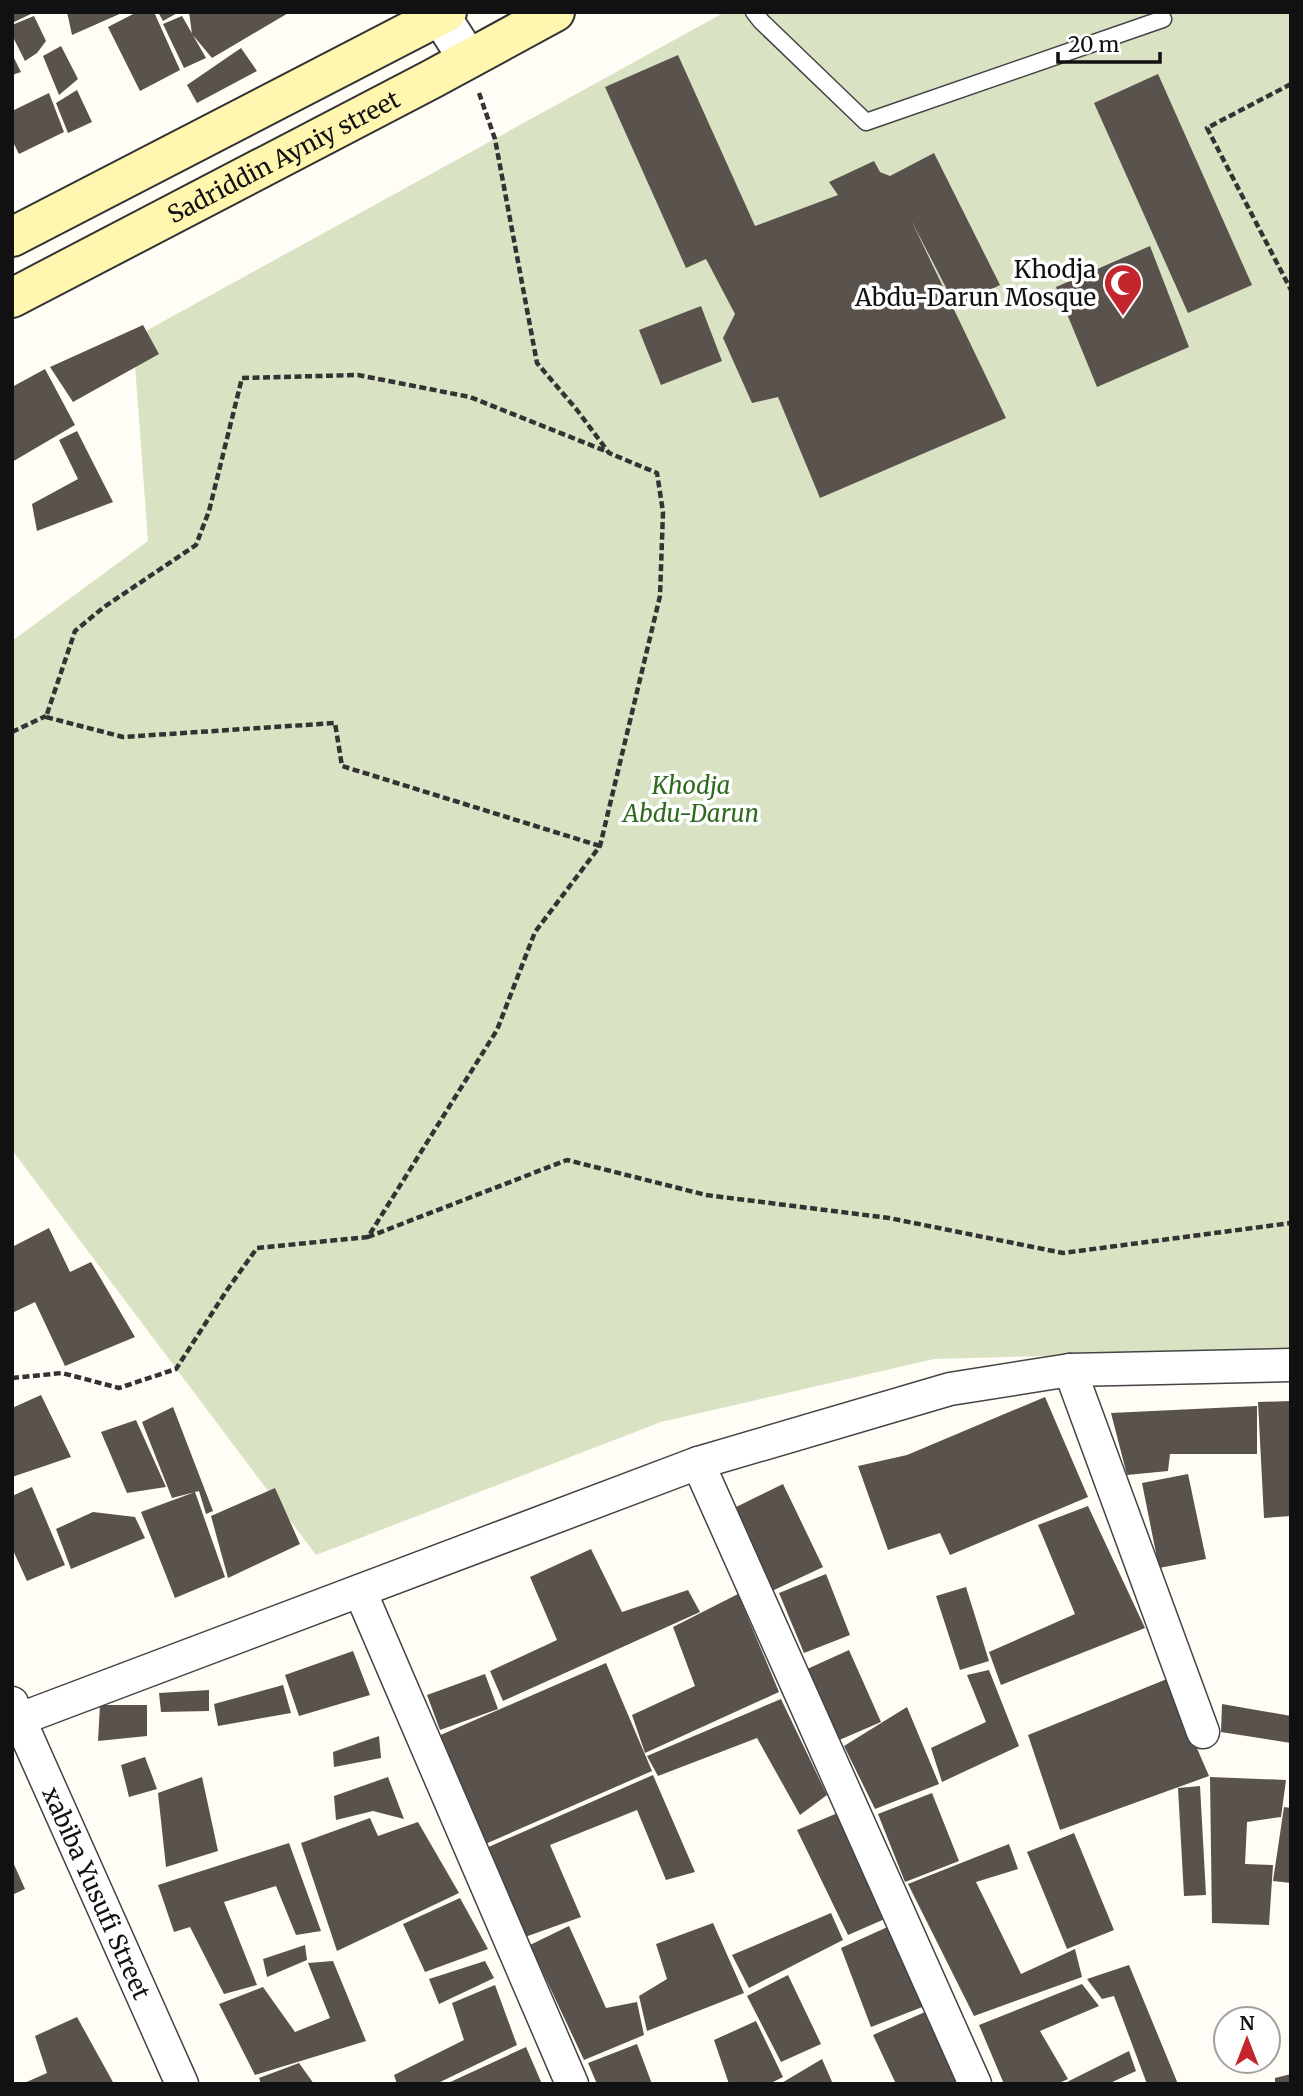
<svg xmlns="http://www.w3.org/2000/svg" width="1303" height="2096" viewBox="0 0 1303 2096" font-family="Merriweather,serif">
<rect width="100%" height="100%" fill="#fffdf5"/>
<!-- cemetery -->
<path fill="#d9e3c4" d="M725,12H1291V1349L934,1359L661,1422L316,1555L12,1150V641L148,541L133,338Z"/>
<!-- building -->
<path fill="#5a524d" d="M12,12H35L12,23Z
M67,12H124L72,35Z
M137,12H154L180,70L140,91L108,27Z
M158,12H179L163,21Z
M189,12H290L212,58L192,34Z
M34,16L46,41L37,53L25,61L12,35V25Z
M182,16L206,58L184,68L163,24Z
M61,46L78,79L59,95L43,56Z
M241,48L257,71L197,103L187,85Z
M12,54L21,72L12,75Z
M678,55L755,226L838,195L829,182L874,161L880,172L890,176L934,153L1000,285L956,307L911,220L1006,418L820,498L778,397L752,403L723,338L735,314L706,259L686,268L605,87Z
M1158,74L1252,285L1188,313L1094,103Z
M77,90L92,122L68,133L56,103Z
M49,93L64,132L19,154L12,140V111Z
M1150,246L1189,347L1097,387L1056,287Z
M701,306L722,361L661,385L639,330Z
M143,325L159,354L73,402L50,367Z
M45,369L75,425L12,462V387Z
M77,431L113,502L37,531L32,504L78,479L59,440Z
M49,1228L70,1272L91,1262L135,1337L65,1366L35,1302L12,1313V1285L14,1284L12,1279V1247Z
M41,1395L71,1457L12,1477V1408Z
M1045,1397L1088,1497L950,1555L940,1533L888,1550L858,1466L907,1455Z
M1291,1401V1516L1264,1518L1258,1402Z
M1257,1406V1454H1170L1168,1471L1127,1475L1111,1413Z
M173,1407L213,1511L206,1514L199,1491L172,1498L142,1422Z
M136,1420L166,1487L127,1493L101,1432Z
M1188,1474L1206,1559L1159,1568L1142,1483Z
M783,1484L823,1567L772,1591L732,1509Z
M32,1487L65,1565L27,1581L12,1548V1496Z
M275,1488L300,1544L228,1578L211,1516Z
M195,1492L225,1577L175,1598L141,1512Z
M1088,1506L1145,1628L1001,1685L989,1652L1075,1614L1038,1525Z
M93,1512L135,1517L145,1538L71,1569L56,1529Z
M591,1549L622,1612L688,1590L700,1612L503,1701L490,1671L557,1640L530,1577Z
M826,1574L850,1635L804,1653L779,1593Z
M966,1587L989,1661L960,1670L936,1596Z
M738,1594L779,1692L645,1753L632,1715L695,1686L673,1627Z
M849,1650L881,1722L837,1741L805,1670Z
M353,1651L370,1695L299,1716L285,1675Z
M606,1663L652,1771L483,1845L436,1737Z
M989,1670L1019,1746L942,1782L931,1748L986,1722L967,1675Z
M485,1674L498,1709L440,1730L427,1695Z
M1167,1679L1209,1776L1060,1830L1028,1735Z
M283,1685L291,1713L218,1726L214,1704Z
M209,1690V1711L161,1712L159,1693Z
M781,1699L827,1795L800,1815L757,1738L658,1776L647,1756Z
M1222,1704L1291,1716V1743L1221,1732Z
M100,1705H147V1736L98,1741Z
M907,1707L939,1784L875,1809L844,1746Z
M379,1736L381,1758L334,1767L333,1752Z
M145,1757L157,1789L129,1797L121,1765Z
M653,1775L695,1872L666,1880L637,1810L550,1845L581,1917L525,1937L484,1849Z
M202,1777L218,1851L166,1867L158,1793Z
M388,1777L404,1819L373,1811L336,1820L334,1796Z
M1210,1777L1286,1780L1281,1817L1247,1822L1245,1864L1273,1865L1269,1925L1212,1923Z
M1200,1786L1206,1895L1184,1896L1178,1788Z
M932,1793L959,1861L905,1882L878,1814Z
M1284,1807L1291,1808V1883L1273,1881Z
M840,1812L887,1918L848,1935L797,1830Z
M370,1818L378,1836L418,1822L459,1893L337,1951L301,1843Z
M1074,1833L1114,1930L1067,1949L1027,1852Z
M289,1843L321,1931L296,1935L276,1886L224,1902L257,1985L224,1994L190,1927L174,1932L158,1885Z
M1009,1844L1018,1869L976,1882L1021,1974L1075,1949L1082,1977L974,2016L908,1884Z
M12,1860L25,1889L12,1895Z
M460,1898L488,1949L425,1972L403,1924Z
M831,1913L843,1940L749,1988L732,1955Z
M713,1923L744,1993L647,2031L639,1996L667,1979L656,1944Z
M892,1925L930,2004L871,2027L841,1948Z
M569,1926L606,2008L637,2002L644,2035L584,2060L530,1945Z
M305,1945L307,1960L267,1977L263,1959Z
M333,1961L366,2041L255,2075L219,2004L263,1987L295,2032L330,2018L308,1963Z
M485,1961L494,1978L439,2004L429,1979Z
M1129,1965L1178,2084H1147L1114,1996L1102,1999L1087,1979Z
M788,1975L821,2044L781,2062L747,1996Z
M1082,1984L1099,2006L1040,2031L1068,2079L1057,2084H1004L979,2025Z
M495,1985L517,2045L436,2084H397L394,2075L464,2040L452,2003Z
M934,2008L968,2084H896L873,2035Z
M77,2017L114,2084H22L47,2073L35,2036Z
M756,2021L783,2077L769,2084H729L714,2040Z
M637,2044L652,2084H597L588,2063Z
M526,2047L542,2084H446Z
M1129,2051L1136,2071L1108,2084H1063Z
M822,2059L833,2084H780Z
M299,2063L314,2084H261L259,2078Z
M1291,2074V2084H1275V2078Z"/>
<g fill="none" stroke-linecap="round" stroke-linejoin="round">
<!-- service casing -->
<g stroke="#444" stroke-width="19">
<path id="service" d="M754,12L761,21L866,122L1163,19"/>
</g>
<!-- minor casing -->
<g stroke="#444" stroke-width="35">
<g id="minor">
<path d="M1070,1370L1203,1732"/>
<path d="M698,1463L975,2084"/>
<path d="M360,1591L572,2084"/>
<path id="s1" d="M12,1703L182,2084"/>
<path d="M12,1722L698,1463L950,1389L1070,1370L1291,1365"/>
</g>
</g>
<!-- tertiary casing -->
<g stroke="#444" stroke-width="42">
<path id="tertiary" d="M438,12L468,59"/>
</g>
<!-- secondary casing -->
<g stroke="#333" stroke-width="42">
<g id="secondary">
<path d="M12,237L447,12"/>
<path id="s2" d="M12,298L432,79L555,12"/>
</g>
</g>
<!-- path -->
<path stroke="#333" stroke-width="4.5" stroke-dasharray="7 3.5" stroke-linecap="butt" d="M1291,84L1207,128L1291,290
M479,93L495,139L537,363L577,410L609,453L657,473L663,512L660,596L600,846L535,932L497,1030L368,1237L567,1160L706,1195L889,1218L1063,1253L1291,1223
M12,732L46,716
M600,846L342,766L335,723L123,737L46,717L75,631L104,607L196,545L209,511L242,378L358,375L470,397L608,452
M12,1378L62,1373L119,1388L176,1369L227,1290L257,1248L368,1237"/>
<!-- service -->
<use href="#service" stroke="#fff" stroke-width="16"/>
<!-- minor -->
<use href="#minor" stroke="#fff" stroke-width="32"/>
<!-- tertiary -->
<use href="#tertiary" stroke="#fff" stroke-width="38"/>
<!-- secondary -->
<use href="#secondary" stroke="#fff6b0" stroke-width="38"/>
</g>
<!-- icons -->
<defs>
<g id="mosque-pin" transform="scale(2.0125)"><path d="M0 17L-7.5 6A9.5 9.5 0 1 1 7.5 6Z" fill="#c4262e" stroke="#fff"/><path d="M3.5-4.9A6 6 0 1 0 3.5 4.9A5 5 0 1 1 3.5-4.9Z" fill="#fff"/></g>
</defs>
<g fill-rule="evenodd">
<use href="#mosque-pin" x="1123" y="283"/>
</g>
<g text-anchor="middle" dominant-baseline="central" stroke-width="7" stroke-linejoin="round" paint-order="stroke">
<!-- street labels -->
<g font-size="24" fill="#111" stroke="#fff">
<text stroke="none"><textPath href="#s2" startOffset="306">Sadriddin Ayniy street</textPath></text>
<text stroke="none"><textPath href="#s1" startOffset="208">xabiba Yusufi Street</textPath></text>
</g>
<!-- poi labels -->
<g font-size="24" fill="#111" stroke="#fff" text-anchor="end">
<text x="1096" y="269">Khodja<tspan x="1096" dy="28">Abdu-Darun Mosque</tspan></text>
</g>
<!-- park labels -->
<g font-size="24" font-style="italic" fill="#2f6b1f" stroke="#fff">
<text x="691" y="785">Khodja<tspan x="691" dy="28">Abdu-Darun</tspan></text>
</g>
</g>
<!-- border -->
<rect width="1303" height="2096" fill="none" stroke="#111111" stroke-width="28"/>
<!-- north arrow -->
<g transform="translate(1247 2040)"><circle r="33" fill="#ffffff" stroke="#a0a0a0" stroke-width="2"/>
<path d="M0-5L12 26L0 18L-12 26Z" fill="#c4262e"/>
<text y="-10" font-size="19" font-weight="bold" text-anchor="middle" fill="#111111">N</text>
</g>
<!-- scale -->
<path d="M1058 52v10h102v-10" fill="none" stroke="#111111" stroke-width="3.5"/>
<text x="1068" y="52" font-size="21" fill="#111111" stroke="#ffffff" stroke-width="5" paint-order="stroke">20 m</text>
</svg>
